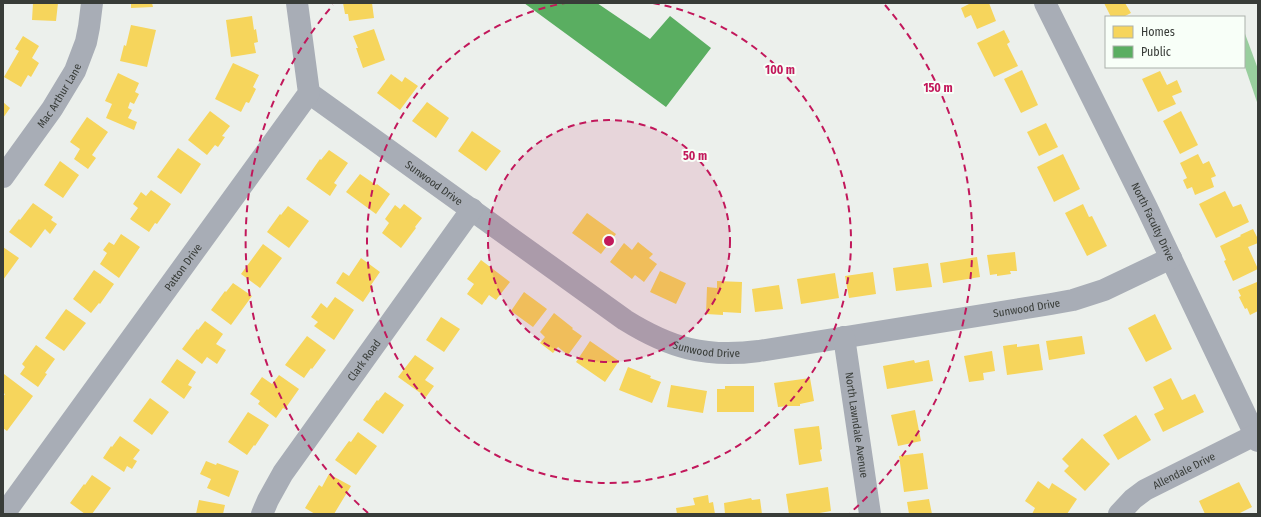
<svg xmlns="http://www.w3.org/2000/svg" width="1261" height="517" viewBox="0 0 1261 517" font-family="'Fira Sans Condensed',sans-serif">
<rect width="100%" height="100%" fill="#ecf0ec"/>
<!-- water -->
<path fill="#99ce9e" d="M1244,31L1258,69V105L1244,64Z"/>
<!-- homes -->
<path fill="#f6d55c" d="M33,3H58L56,21L32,20Z
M131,3H152L153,7L131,8Z
M343,3H372L374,18L349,21L348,14H345Z
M971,3H989L996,21L977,29L971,15L965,18L961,8Z
M1104,3H1125L1131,13L1123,17H1111Z
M252,16L254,30L256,29L258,42L254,43L256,53L231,57L226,20Z
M131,25L156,30L147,67L120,61L124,45L126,46Z
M374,29L385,60L363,68L356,48H358L353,36Z
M1004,30L1010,42L1007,44L1018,66L994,77L977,43Z
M23,36L39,46L32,58L39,63L31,77L28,75L21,87L4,77L19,51L15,49Z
M233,63L259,75L253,87L256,89L249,103L246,102L241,112L215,99Z
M1022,70L1038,105L1021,113L1004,79Z
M1160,71L1167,85L1177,80L1182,92L1172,96L1176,104L1158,112L1142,79Z
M118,73L139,83L135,92L139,94L134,104L130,102L128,108L132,110L128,118L137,122L134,130L106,118L112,104L105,101Z
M391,74L402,82L405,77L418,86L400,110L377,93Z
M3,102L10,108L3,118Z
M427,102L449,118L436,138L412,121Z
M210,111L230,126L222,136L225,137L218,147L215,145L207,155L188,140Z
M1181,111L1198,145L1180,154L1163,121Z
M87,117L108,132L92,155L96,158L88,169L74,159L80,149L70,142Z
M1046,123L1058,147L1039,156L1027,132Z
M472,131L501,151L486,171L458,151Z
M178,148L201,164L181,194L157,177Z
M329,150L348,163L334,183L337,185L330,196L306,179L320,159L321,160Z
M1063,154L1080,189L1054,202L1037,167Z
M1198,154L1203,164L1209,161L1216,176L1211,178L1214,187L1195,195L1192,187L1187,189L1183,180L1187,178L1180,163Z
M60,161L79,175L63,198L44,185Z
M360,174L376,185L377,184L390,194L376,214L346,192Z
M151,190L171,204L157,224L155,223L149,232L130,219L138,208L133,204L141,192L146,196Z
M1225,191L1233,207L1241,204L1249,222L1216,238L1199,204Z
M33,203L53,217L51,220L57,224L50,234L45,229L31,248L9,232L19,219L20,220Z
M404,204L422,218L415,227L416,228L401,248L382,233L389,223L385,219L395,205L400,209Z
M1083,204L1089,217L1092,216L1107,246L1087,256L1065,213Z
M288,206L309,221L289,248L267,232L280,214L281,215Z
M587,213L616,234L601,254L572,233Z
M1253,229L1258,239V243L1248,247L1258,269L1233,281L1224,261L1226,260L1220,246L1241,236L1240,235Z
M121,234L140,247L119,278L100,264L107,253L103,250L109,242L114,245Z
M638,242L653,254L649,258L657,264L644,282L635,275L632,279L610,262L624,243L632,250Z
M263,244L282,258L260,288L241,274Z
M3,247L19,258L3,280Z
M1015,252L1017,271H1010L1011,274L997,276V274L990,275L987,255Z
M977,257L980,277L943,283L940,263Z
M361,258L380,272L371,285L373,287L363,302L336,283L343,272L349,276Z
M481,260L510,282L496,300L489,295L482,305L467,294L474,284L467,279Z
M928,263L932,287L896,291L893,268Z
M94,270L114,284L100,304L99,303L91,313L73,299Z
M660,271L686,283L676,304L650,292Z
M873,272L876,294L849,298L845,276Z
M835,273L839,298L801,304L797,279Z
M717,281L742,282L741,313L723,312V315L706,314L707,287L717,288Z
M1257,282L1258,285V311L1250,315L1247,308L1245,309L1239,297L1241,296L1238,290Z
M233,283L252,296L231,325L211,310L225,291L226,292Z
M779,285L783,309L755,312L752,289Z
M524,292L547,309L533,327L511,311Z
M335,297L354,310L334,340L314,326L318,322L311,317L321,303L327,308Z
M66,309L86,323L64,351L45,338Z
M554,313L573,328L572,329L582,336L568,355L558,347L553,353L540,343L545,337L540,332Z
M1155,314L1172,349L1146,362L1128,328Z
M441,317L460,329L444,352L426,340Z
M205,321L223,334L216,344L226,350L217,364L207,357L202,364L182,349L197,329L198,330Z
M307,336L326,350L312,369L311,368L304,378L285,365Z
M1082,336L1085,354L1049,360L1046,341Z
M590,341L619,361L605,382L576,362Z
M1017,344V347L1039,344L1043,370L1007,375L1003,346Z
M36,345L55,359L45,373L47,374L38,387L20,374L25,367L22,364Z
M992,351L995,371L983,373L984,380L969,382L964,356Z
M415,355L434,368L425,380L434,386L426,397L398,377Z
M177,359L196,372L188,385L192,387L184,399L161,382Z
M914,360L915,363L929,360L933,381L887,389L883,366Z
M628,367L651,376L650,378L661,382L652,403L619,390Z
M4,374L33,396L7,431L3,428V397L5,394L3,393Z
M279,375L299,389L285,409L283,408L276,418L258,404L260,401L250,394L262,377L272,384Z
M810,378L814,401L800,404V406H788L778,407L774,383Z
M1171,378L1182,400L1195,394L1204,412L1163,432L1154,414L1164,409L1153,387Z
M671,385L707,391L703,413L667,407Z
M725,386H754V412H717V389H725Z
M385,392L404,405L383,434L363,420L377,400L378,401Z
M150,398L169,412L152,435L133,421Z
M915,410L921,441L898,446L891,415Z
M248,412L269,425L255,446L254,445L247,455L228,442Z
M1136,415L1151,440L1118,460L1103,435Z
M819,426L822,449L820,450L822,461L799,465L794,429Z
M358,432L377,446L356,475L335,460L349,441L351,442Z
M120,436L140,450L133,459L137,461L132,469L127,466L124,472L103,458L111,446L112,447Z
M1082,438L1110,464L1085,491L1064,471L1069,466L1062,459Z
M923,453L928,489L904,492L899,456Z
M206,461L216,465L217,463L239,471L229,497L207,488L211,479L200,474Z
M329,474L351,486L334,514H315L305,508L319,485L322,487Z
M92,475L111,488L92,514H85L70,503L84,484L85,485Z
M1038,481L1049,489L1052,483L1077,499L1067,514H1032L1035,508L1025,501Z
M1239,482L1252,507L1238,514H1205L1199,501Z
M828,487L831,511L814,514H789L786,494Z
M708,495L709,503L713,502L715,514H677L676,508L695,505L693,498Z
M751,498L752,500L760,499L762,514H725L724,503Z
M929,499L932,514H909L907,502Z
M199,500L225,505L223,514H196Z"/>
<!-- public -->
<path fill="#5aae61" d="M524,3H597L650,39L670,16L711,48L666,107Z"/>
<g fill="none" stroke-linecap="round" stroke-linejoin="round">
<!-- minor -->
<g stroke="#a8adb6" stroke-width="22">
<path id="s1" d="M1045,3L1147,208L1258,441"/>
<path id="s2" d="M309,93L625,320C670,348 705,358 759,351L1051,304L1073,300L1104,290L1171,258"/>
<path id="s3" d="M3,177L52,109L75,71L86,42L89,27L92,3"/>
<path id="s4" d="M844,337L870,514"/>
<path id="s5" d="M4,514L309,93L297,3"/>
<path id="s6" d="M262,514L268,500L283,473L472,209"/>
<path id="s7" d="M1119,514L1133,499L1145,490L1255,435"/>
</g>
</g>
<!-- distance rings -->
<circle cx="609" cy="241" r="121" fill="#c2185b" fill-opacity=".12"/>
<g fill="none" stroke="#c2185b" stroke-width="2" stroke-dasharray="7 5">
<circle cx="609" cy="241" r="121"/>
<path d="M653 3A242 242 0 1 1 565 3"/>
<path d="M368 513A363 363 0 0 1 333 5M885 5A363 363 0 0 1 850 513"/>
</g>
<g text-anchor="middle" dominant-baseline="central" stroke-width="4" stroke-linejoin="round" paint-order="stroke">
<!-- street labels -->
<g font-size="11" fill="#383c38" stroke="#f8fff8">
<text stroke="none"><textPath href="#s3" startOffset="99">Mac Arthur Lane</textPath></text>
<text stroke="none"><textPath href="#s2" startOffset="154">Sunwood Drive</textPath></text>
<text stroke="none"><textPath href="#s1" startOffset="244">North Faculty Drive</textPath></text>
<text stroke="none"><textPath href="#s5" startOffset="305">Patton Drive</textPath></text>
<text stroke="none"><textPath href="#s2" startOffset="801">Sunwood Drive</textPath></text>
<text stroke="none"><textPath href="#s2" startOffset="477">Sunwood Drive</textPath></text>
<text stroke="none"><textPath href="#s6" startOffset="185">Clark Road</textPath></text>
<text stroke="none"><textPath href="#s4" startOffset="89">North Lawndale Avenue</textPath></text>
<text stroke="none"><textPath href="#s7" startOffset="79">Allendale Drive</textPath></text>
</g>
</g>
<circle cx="609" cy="241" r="6" fill="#c2185b" stroke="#f8fff8" stroke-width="2"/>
<g font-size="12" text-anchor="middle" font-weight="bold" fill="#c2185b" stroke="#f8fff8" stroke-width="4" stroke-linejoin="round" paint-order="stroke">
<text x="780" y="74">100 m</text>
<text x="938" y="92">150 m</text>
<text x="695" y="160">50 m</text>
</g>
<!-- border -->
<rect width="1261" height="517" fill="none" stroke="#383c38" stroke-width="8"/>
<!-- legend -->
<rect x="1105" y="16" width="140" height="52" fill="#f8fff8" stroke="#abb1ab"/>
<rect x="1113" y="26" width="20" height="12" fill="#f6d55c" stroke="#abb1ab"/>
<text x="1141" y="36" font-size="12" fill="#383c38">Homes</text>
<rect x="1113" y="46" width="20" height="12" fill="#5aae61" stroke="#abb1ab"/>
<text x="1141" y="56" font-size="12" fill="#383c38">Public</text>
</svg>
